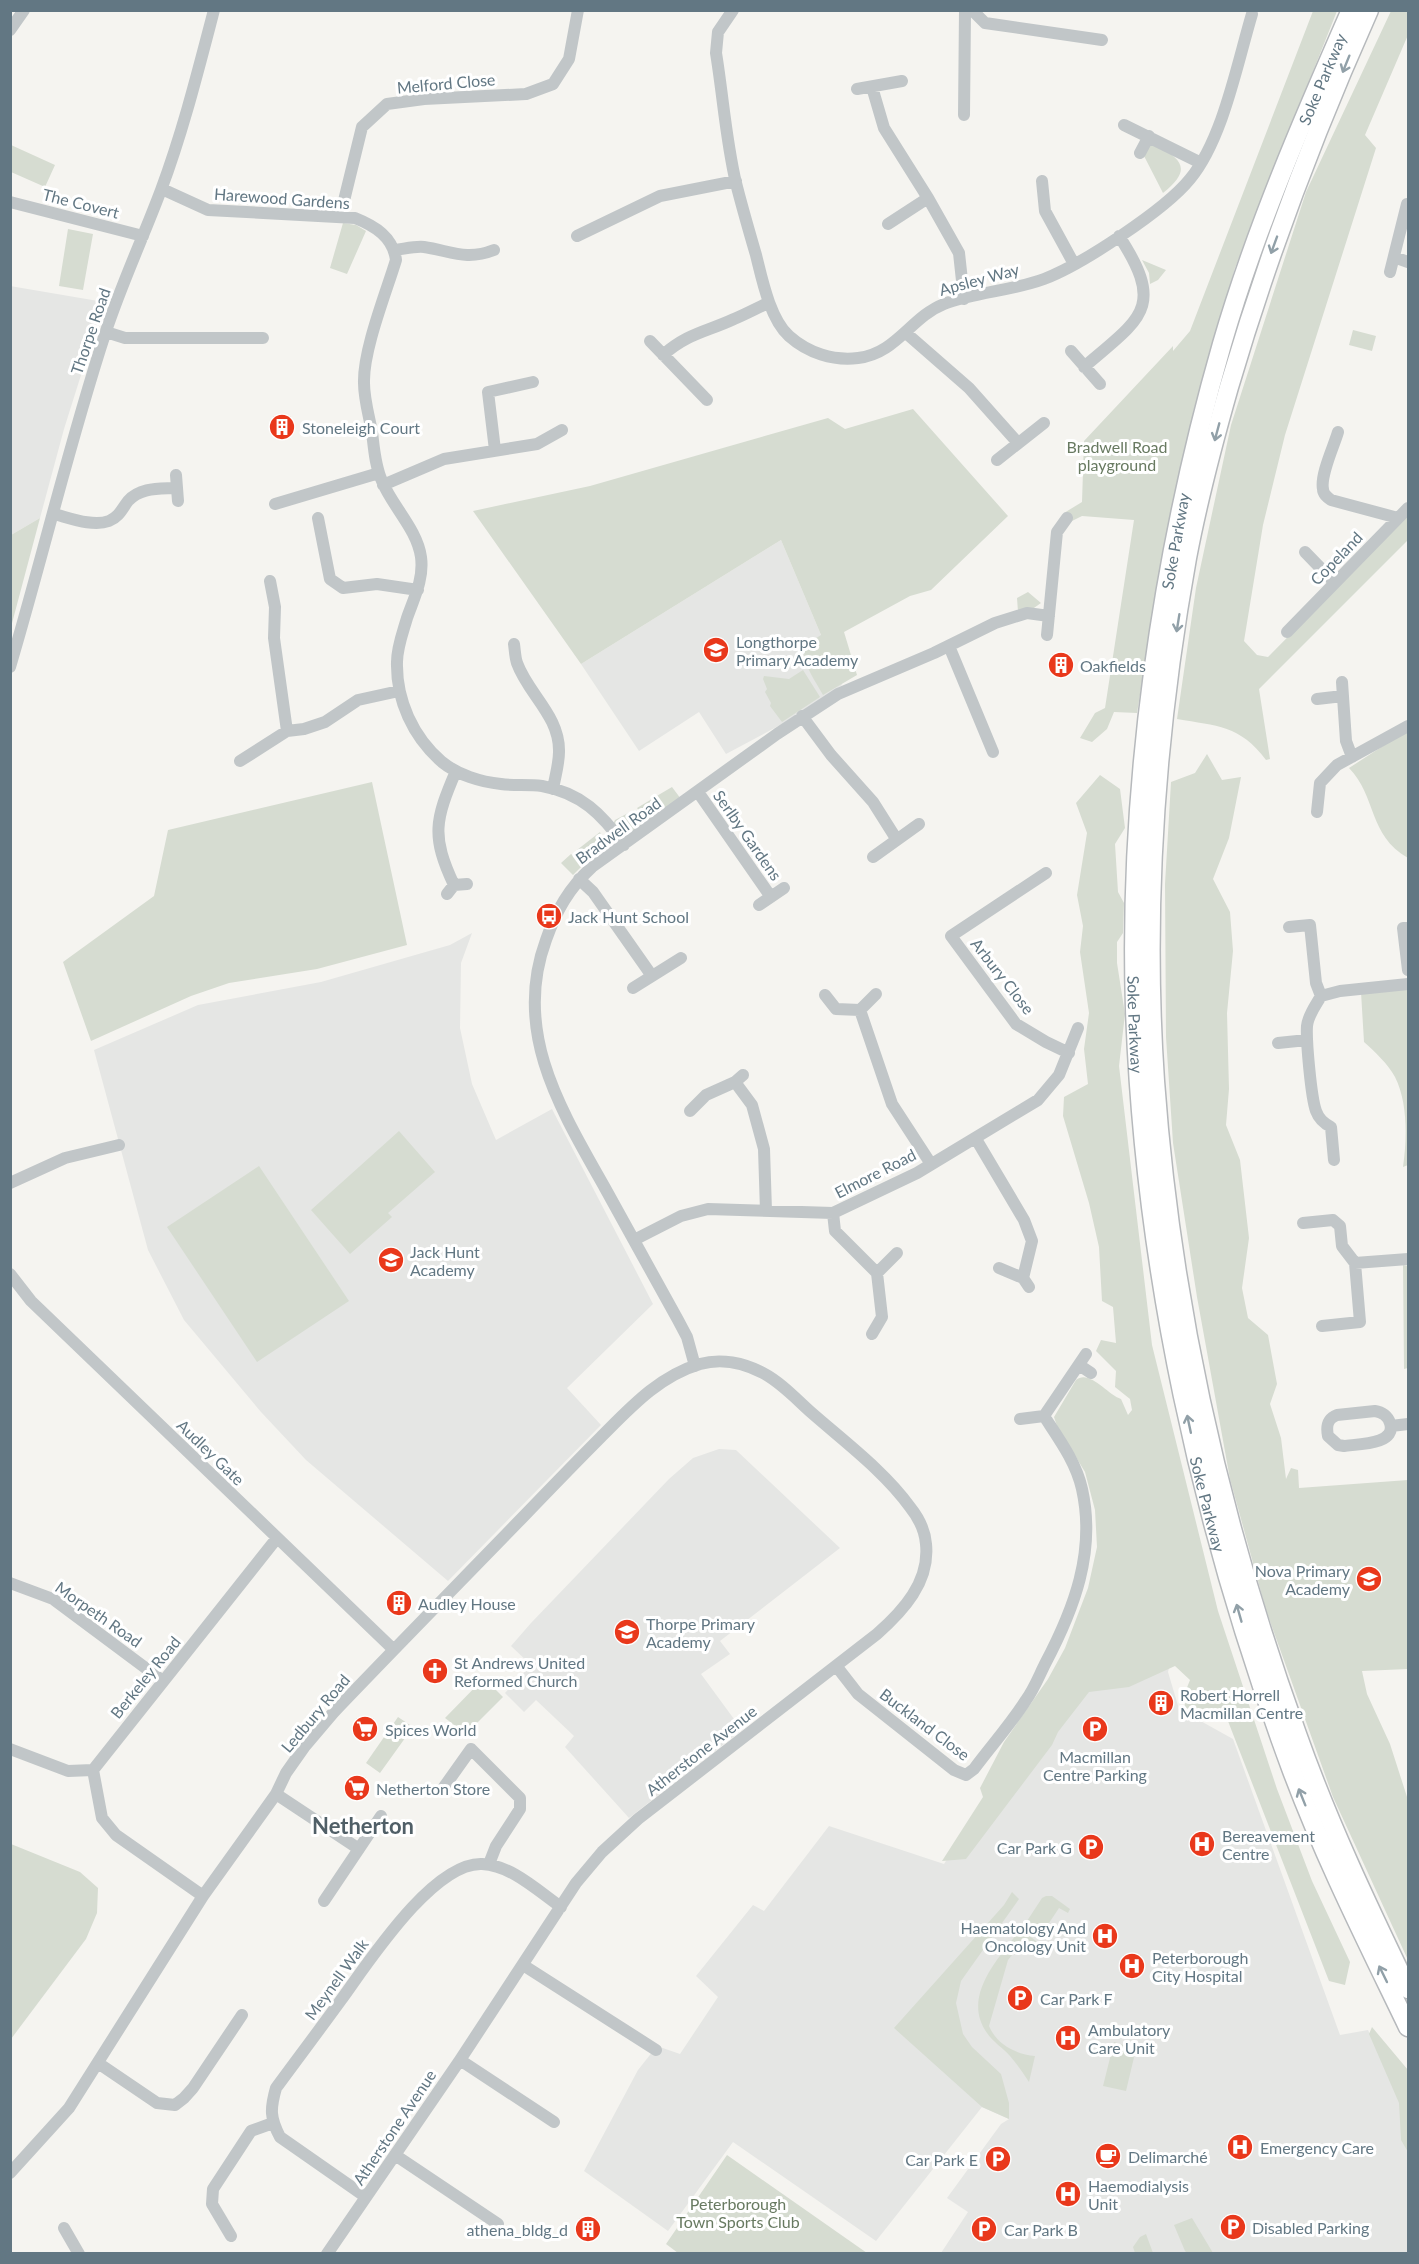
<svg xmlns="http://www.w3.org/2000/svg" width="1419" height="2264" viewBox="0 0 1419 2264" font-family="Lato,sans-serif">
<rect width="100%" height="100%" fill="#f5f4f0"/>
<!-- built -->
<path fill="#e5e6e4" d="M10,286L104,302L64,429L40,518L11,535Z
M781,540L842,685L782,724L726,754L699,712L639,751L581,664Z
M472,933L461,963L460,1028L472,1084L496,1140L552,1109L653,1304L567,1388L601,1425L448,1581L306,1460L261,1412L184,1320L148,1250L94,1050L198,1005L321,982L450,945Z
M719,1449L736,1450L840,1548L720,1641L730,1654L701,1674L742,1730L629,1818L565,1747L574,1736L536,1700L524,1712L505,1693L531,1665L511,1646L531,1623L669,1479L693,1458Z
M1182,1617L1168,1672L1179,1709L1233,1739L1340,2035L1368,2030L1408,2115V2253H941L968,2212L947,2198L1001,2124L1009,2119L982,2107L876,2241L733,2142L668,2231L584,2171L638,2070L657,2046L680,2054L718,1997L696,1976L753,1905L764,1911L829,1826L944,1864L1081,1646Z"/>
<!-- green -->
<path fill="#d6dcd1" d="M1313,11H1337L1235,268L1194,409L1164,546L1137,713L1114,712L1107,729L1092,742L1080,738L1095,713L1105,708L1134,520L1082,516L1070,522L1064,513L1082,502L1084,441L1173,346V351L1190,331Z
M1391,11H1408V35L1365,135L1376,148L1285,435L1263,525L1244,641L1257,655L1268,657L1408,515V540L1259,689L1270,759L1266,760C1240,725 1217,726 1177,719L1196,588L1231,425L1306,192Z
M11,145L55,165L45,187L11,172Z
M1157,145C1184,161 1191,170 1163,193L1143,154L1150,146Z
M343,223L356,225L366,231L347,274L330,268Z
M68,229L93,234L83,290L59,286Z
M1142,260L1166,270L1158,280L1150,284L1149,273Z
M1353,330L1376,336L1372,351L1349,345Z
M913,409L1008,516L931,590L910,596L844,632L857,675L823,695C815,680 802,664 804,646L821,635L781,540L581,664L473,511L590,486L828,418L845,429Z
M40,518L11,627V535Z
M1028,592L1041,603L1031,610L1018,612L1017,598Z
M803,670L820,697L782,722L770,706L771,703L765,692L767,689L763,679L764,676L789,679Z
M1408,732V858C1368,835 1377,797 1349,768L1403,733Z
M1207,754L1222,780L1241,777L1229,838L1213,879L1230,912L1233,951L1227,1013L1229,1089L1226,1125L1240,1160L1249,1238L1242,1288L1248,1318L1268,1335L1277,1384L1270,1404L1281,1438L1286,1479L1291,1468L1298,1470L1299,1488L1408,1480V1669L1362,1671L1367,1694L1390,1744L1408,1800V1960L1333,1797L1266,1610L1230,1479L1197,1297L1173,1143L1166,1037L1165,884L1171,782L1195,773Z
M1100,775L1120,789L1125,828L1115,844L1118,892L1124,903L1123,933L1117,942V963L1125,1014L1119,1066L1152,1345L1218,1611L1277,1789L1312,1881L1350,1962L1345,1985L1329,1981L1226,1716L1185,1708L1184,1695L1190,1680L1175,1666L1129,1687L1089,1692L1058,1732L1052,1745L966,1859L942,1861L983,1797L980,1788L1004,1742L1048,1679L1065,1648L1088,1588L1097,1547L1095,1510L1085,1472L1057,1426L1054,1417L1076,1380C1089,1369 1107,1394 1121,1399L1128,1415L1132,1410L1130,1399L1115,1387L1116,1371L1096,1351L1101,1340L1116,1343L1113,1307L1102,1301L1099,1247L1089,1203L1063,1116L1064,1097L1088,1084L1084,1049L1089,1013L1080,952L1083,926L1077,895L1087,833L1076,803Z
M372,782L407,945L317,969L229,983L191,996L91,1041L63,962L154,896L168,830Z
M672,787L681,799L664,810L655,797Z
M652,799L660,814L648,822L637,808Z
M634,810L643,826L629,834L621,832L613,824L615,820Z
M600,832L604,843L601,851L588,861L577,850Z
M571,854L584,864L573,875L561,863Z
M1408,987V1165L1403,1167C1407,1139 1408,1103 1395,1077C1388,1064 1375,1052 1364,1042L1361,992Z
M399,1131L435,1172L388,1213L392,1217L350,1254L311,1210Z
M259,1166L349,1301L257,1362L167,1227Z
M1403,1265L1408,1266V1368L1404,1369Z
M484,1678L503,1697L466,1734L445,1718Z
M398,1717L413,1727L380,1773L366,1763Z
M11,1844L80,1872L98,1888L97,1913L86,1939L11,2039Z
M1012,1892L1019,1899L961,1981L956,2003L963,2034L972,2047L1001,2074L1009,2103V2119L982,2107L894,2028L1004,1905Z
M1046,1896H1052L1070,1909L1068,1913L1059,1908L1043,1932L1027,1921L1042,1898Z
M1021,1933L1027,1934L1045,1948L1040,1954L1028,1946L1023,1953L1017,1949L1008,1960L989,2026C997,2045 1016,2054 1035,2056L1029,2082C1023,2073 1017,2064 1010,2056C1003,2048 993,2042 987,2033C962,1998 996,1961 1016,1935Z
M1372,2027L1408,2070V2152L1401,2140L1399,2103L1369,2034Z
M1114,2042L1136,2049L1126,2091L1103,2086Z
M727,2155L867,2253H678L666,2244Z
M1192,2218L1213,2253H1187L1185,2251L1174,2225Z
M1146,2234L1153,2253H1135L1133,2247L1140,2237Z"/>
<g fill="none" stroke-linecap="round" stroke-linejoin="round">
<!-- highway casing -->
<g stroke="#b6b9bc" stroke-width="21">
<g id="highway">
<path id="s1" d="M1351,10C1303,119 1255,230 1222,344C1161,557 1128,787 1135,1009C1144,1268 1201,1526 1291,1768C1324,1857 1367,1942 1408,2027"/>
<path d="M1369,10C1314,133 1267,258 1229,387C1213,443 1198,500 1187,558C1156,730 1143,906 1155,1081C1171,1304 1221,1524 1297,1734C1328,1822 1368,1906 1408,1989"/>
</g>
</g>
<!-- minor -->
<path stroke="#c1c6c8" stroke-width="12" d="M733,10L718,32L716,53C723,96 726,141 736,183C742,207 749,231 756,255C762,279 770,319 789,336C808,353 833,361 858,358C896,354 911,317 944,304C975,292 1012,291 1044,279C1081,265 1165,210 1190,179C1223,139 1237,64 1252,14
M972,10L985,23L1102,40
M10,30L24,10
M872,87L884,128L928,198L959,253L964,299
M857,89L902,81
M964,115L965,10
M1124,125L1201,163
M1140,153L1149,136
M1042,181L1045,211L1074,264
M162,189L208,210L355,218C375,226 393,237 396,260C386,293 363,350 364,383C364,399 369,416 372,432C374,448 375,466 382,481C392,506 417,529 421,557C424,579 414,598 407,618C403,632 397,647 397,662C396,700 413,737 442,762C458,775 481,782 501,784C514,786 528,784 542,786C581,793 602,814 624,845
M10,202L143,236
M340,217L362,127L387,104L424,99L526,94L553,84L569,59L578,10
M888,224L928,198
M577,236L660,196L736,181
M395,250C404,249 415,246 424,247C451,251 466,261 494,250
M1394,257L1408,262
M1390,272L1407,204
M106,332L125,338H263
M906,333L969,388L1018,443
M650,341L707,400
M1071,351L1100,384
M663,355C688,333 706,332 734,319C746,314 757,308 768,303
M1084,367C1141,318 1166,308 1119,236
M1338,432C1334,446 1320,475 1323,489C1323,494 1327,497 1331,500L1398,518
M495,450L488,392L533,382
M997,460L1044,423
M176,475L178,501
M383,485L444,459L537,444L562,430
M275,504L379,473
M54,514C70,518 93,527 109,521C119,517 122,509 128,501C141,487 159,489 176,488
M318,518L330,579L343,588L377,584L418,590
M1305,552L1335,583
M270,581L275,607L274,638L287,731
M1287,632L1408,508
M1047,635L1057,532L1067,518
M514,644C515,651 515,657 517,663C528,694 560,716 559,752C559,764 555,777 553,789
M949,646L993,752
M10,667C43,556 69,444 105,334C121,285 143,238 161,190C183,131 198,71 214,10
M1342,682L1346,741L1352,757
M1317,699L1343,696
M802,716L831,755L873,802L897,840
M240,761L287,731L304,729L325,722L358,700L399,691
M698,792L771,897
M1317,812L1320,783L1337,765L1408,726
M873,857L919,824
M1046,873L951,936L1016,1024L1046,1042L1069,1053
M579,879L593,892L652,976
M454,885C431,836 435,820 456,771
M447,894L454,885L467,884
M759,905L784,888
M1289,927L1310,925L1316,983L1321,996
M1408,928H1403L1408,970
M633,988L681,958
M825,995L836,1009L860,1010L876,994
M860,1010L892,1104L931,1164
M1278,1043L1307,1040
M735,1082L752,1105L764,1149L766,1211
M690,1111L706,1095L735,1082L743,1075
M976,1139L1024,1220L1032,1241L1023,1278
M1334,1160L1331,1127C1323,1123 1319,1119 1316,1111C1311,1097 1306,1040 1307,1026C1308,1015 1316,1005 1321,996L1340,991L1408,984
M10,1183L65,1158L119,1145
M833,1213L835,1231L877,1273L882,1317L872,1334
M1303,1223L1333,1220L1340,1226L1342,1246L1355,1263L1360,1322L1322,1326
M634,1240L681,1216L708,1209L833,1213L917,1173L1038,1100L1059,1075L1078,1028
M1355,1263L1408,1259
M999,1268L1023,1278L1029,1287
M877,1273L897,1253
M10,1274L31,1301L393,1649
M1079,1365L1091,1373
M695,1366L687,1337L678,1320C654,1276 629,1232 605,1188C561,1110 512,1032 546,940C556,911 569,888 592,867L777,734L838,694L934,653L995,623L1027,613L1049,616
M1375,1411C1382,1412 1388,1416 1390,1423C1397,1445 1357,1444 1344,1446L1338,1445L1328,1436C1326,1426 1327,1419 1337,1415Z
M1044,1416L1086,1354
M1020,1419L1044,1416
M1391,1426L1408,1424
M10,1583L53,1599L163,1681
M837,1667L858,1694L954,1770L966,1775L974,1769C991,1746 1011,1724 1026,1700C1034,1689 1039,1676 1045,1664C1074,1609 1096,1552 1082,1489C1076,1462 1059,1439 1044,1416
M10,1749L68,1771L93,1770L277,1538
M93,1770L102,1818L116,1835L203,1896
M444,1787L471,1749L520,1798V1809L496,1846L489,1864
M276,1794L359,1849
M324,1901L381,1816
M523,1965L656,2050
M460,2060L554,2122
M98,2063L157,2103L175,2105L184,2098L193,2088L242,2015
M395,2155L498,2224
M10,2173L69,2108L203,1896L276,1794L286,1773L305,1746L333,1713C396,1647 460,1582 523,1517C549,1490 575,1463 601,1437C630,1408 659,1376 700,1364C721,1358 744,1363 763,1373C782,1383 797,1400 813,1414C845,1442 885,1472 910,1507C918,1517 925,1531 926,1544C930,1582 903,1611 877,1634L638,1819L602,1852L576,1883L460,2060L327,2254
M366,2197L280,2137C270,2118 270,2109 276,2088C298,2058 320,2029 341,2000C368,1963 433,1862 482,1864C511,1865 538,1891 561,1907
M64,2228L79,2254
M231,2236L212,2204L213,2189L251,2131L273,2123"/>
<!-- highway -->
<use href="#highway" stroke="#fff" stroke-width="18"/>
</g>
<!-- one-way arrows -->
<defs><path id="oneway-shaft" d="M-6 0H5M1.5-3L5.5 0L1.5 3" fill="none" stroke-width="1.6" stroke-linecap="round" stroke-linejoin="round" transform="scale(1.5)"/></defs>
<g stroke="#91a0a8">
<use href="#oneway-shaft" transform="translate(1346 64) rotate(112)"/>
<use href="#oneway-shaft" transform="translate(1274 245) rotate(110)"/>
<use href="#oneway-shaft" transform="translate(1217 432) rotate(105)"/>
<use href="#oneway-shaft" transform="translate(1178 623) rotate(99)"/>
<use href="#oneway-shaft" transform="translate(1189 1424) rotate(-102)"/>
<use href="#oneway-shaft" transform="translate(1239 1613) rotate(-106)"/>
<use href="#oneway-shaft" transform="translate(1302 1797) rotate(-112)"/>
<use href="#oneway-shaft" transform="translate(1383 1974) rotate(-116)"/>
</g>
<!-- icons -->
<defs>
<g id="building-disc" transform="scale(1.35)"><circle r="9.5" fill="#e9381b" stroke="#fff"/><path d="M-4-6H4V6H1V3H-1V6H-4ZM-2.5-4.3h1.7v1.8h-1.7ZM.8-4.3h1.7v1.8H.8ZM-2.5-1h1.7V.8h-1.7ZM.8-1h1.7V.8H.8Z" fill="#fff"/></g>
<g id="school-disc" transform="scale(1.35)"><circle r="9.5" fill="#e9381b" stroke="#fff"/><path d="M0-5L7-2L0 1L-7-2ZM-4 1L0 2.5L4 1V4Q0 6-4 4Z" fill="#fff"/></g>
<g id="bus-disc" transform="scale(1.35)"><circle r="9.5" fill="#e9381b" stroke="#fff"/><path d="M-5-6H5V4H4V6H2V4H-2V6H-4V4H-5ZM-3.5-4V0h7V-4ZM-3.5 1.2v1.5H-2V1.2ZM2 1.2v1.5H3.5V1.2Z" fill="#fff"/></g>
<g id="church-disc" transform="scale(1.35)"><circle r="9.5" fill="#e9381b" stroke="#fff"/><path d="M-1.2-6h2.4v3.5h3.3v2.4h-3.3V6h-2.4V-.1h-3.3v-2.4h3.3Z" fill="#fff"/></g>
<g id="supermarket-disc" transform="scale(1.35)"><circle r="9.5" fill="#e9381b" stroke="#fff"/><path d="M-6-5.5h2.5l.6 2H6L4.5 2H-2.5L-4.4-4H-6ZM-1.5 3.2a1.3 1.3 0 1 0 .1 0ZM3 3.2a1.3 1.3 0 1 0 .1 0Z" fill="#fff"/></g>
<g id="parking-disc" transform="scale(1.35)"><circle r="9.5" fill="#e9381b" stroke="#fff"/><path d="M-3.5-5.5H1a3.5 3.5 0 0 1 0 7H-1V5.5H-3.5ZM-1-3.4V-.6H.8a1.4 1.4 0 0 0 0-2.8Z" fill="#fff"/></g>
<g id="hospital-disc" transform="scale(1.35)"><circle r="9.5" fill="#e9381b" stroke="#fff"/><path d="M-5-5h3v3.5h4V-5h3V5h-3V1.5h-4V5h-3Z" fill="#fff"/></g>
<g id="cafe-disc" transform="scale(1.35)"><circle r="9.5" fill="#e9381b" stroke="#fff"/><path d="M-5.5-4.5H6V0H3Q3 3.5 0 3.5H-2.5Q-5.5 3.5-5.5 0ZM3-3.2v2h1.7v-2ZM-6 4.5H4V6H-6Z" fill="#fff"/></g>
</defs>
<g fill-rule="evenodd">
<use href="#building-disc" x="282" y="427"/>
<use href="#school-disc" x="716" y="650"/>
<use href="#building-disc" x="1061" y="665"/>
<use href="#bus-disc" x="549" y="916"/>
<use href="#school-disc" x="391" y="1260"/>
<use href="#school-disc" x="1369" y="1579"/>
<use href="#building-disc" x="399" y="1603"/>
<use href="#school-disc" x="627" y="1632"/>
<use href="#church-disc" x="435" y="1671"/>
<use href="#building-disc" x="1161" y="1703"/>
<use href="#supermarket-disc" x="365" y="1729"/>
<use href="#parking-disc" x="1095" y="1729"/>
<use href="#supermarket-disc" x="357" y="1788"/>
<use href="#hospital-disc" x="1202" y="1844"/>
<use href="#parking-disc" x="1091" y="1847"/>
<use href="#hospital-disc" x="1105" y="1936"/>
<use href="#hospital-disc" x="1132" y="1966"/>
<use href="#parking-disc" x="1020" y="1998"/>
<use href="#hospital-disc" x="1068" y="2038"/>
<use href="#hospital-disc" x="1240" y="2147"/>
<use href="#cafe-disc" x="1108" y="2156"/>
<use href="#parking-disc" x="998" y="2159"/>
<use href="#hospital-disc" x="1068" y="2194"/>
<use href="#parking-disc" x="1233" y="2227"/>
<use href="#building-disc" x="588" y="2229"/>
<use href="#parking-disc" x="984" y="2229"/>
</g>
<g text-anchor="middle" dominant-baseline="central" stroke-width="6" stroke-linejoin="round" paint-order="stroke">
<!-- street labels -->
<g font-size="16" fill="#627783" stroke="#fff">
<text transform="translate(1322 79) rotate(-67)">Soke Parkway</text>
<text transform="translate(446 83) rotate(-5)">Melford Close</text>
<text transform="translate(282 198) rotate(4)">Harewood Gardens</text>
<text transform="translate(81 203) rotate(14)">The Covert</text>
<text transform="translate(979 279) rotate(-15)">Apsley Way</text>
<text transform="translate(90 331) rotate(-71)">Thorpe Road</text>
<text transform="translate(1175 541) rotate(-80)">Soke Parkway</text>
<text transform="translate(1336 558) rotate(-46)">Copeland</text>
<text transform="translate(618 830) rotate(-36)">Bradwell Road</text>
<text transform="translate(748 835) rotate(55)">Serlby Gardens</text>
<text transform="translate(1003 976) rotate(52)">Arbury Close</text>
<text stroke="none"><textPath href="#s1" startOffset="1047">Soke Parkway</textPath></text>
<text transform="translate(875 1173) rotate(-27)">Elmore Road</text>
<text transform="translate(211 1452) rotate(44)">Audley Gate</text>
<text stroke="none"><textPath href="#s1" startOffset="1533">Soke Parkway</textPath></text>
<text transform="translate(99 1614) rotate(35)">Morpeth Road</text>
<text transform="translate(145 1677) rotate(-51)">Berkeley Road</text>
<text transform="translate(315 1713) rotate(-50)">Ledbury Road</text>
<text transform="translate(925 1724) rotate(37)">Buckland Close</text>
<text transform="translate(701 1750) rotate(-38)">Atherstone Avenue</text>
<text transform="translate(336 1979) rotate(-54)">Meynell Walk</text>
<text transform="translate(394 2127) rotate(-56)">Atherstone Avenue</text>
</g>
<!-- poi labels -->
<g font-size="16" fill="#627783" stroke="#fff" text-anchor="start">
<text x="302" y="427">Stoneleigh Court</text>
<text x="736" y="641">Longthorpe<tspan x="736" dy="18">Primary Academy</tspan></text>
<text x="1080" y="665">Oakfields</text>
<text x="568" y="916">Jack Hunt School</text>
<text x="410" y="1251">Jack Hunt<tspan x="410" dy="18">Academy</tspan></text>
<text x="1350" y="1570" text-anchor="end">Nova Primary<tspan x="1350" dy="18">Academy</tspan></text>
<text x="418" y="1603">Audley House</text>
<text x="646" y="1623">Thorpe Primary<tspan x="646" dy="18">Academy</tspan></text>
<text x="454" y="1662">St Andrews United<tspan x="454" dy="18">Reformed Church</tspan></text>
<text x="1180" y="1694">Robert Horrell<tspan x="1180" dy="18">Macmillan Centre</tspan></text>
<text x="385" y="1729">Spices World</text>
<text x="1095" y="1756" text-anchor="middle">Macmillan<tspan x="1095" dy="18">Centre Parking</tspan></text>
<text x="376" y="1788">Netherton Store</text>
<text x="1222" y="1835">Bereavement<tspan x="1222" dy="18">Centre</tspan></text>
<text x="1072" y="1847" text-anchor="end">Car Park G</text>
<text x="1086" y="1927" text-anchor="end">Haematology And<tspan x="1086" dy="18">Oncology Unit</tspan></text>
<text x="1152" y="1957">Peterborough<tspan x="1152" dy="18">City Hospital</tspan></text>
<text x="1040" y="1998">Car Park F</text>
<text x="1088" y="2029">Ambulatory<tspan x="1088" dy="18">Care Unit</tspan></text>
<text x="1260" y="2147">Emergency Care</text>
<text x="1128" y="2156">Delimarché</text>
<text x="978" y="2159" text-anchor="end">Car Park E</text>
<text x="1088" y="2185">Haemodialysis<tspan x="1088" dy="18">Unit</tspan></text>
<text x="1252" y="2227">Disabled Parking</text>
<text x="568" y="2229" text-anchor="end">athena_bldg_d</text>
<text x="1004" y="2229">Car Park B</text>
</g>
<!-- park labels -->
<g font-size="16" fill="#687a61" stroke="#fff">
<text x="1117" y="446">Bradwell Road<tspan x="1117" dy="18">playground</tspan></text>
<text x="738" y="2203">Peterborough<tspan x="738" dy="18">Town Sports Club</tspan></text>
</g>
<!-- district labels -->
<g font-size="22" font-weight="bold" fill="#505f67" stroke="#fff">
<text x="363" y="1825">Netherton</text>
</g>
</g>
<!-- border -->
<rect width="1419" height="2264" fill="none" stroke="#627783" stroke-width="24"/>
</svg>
